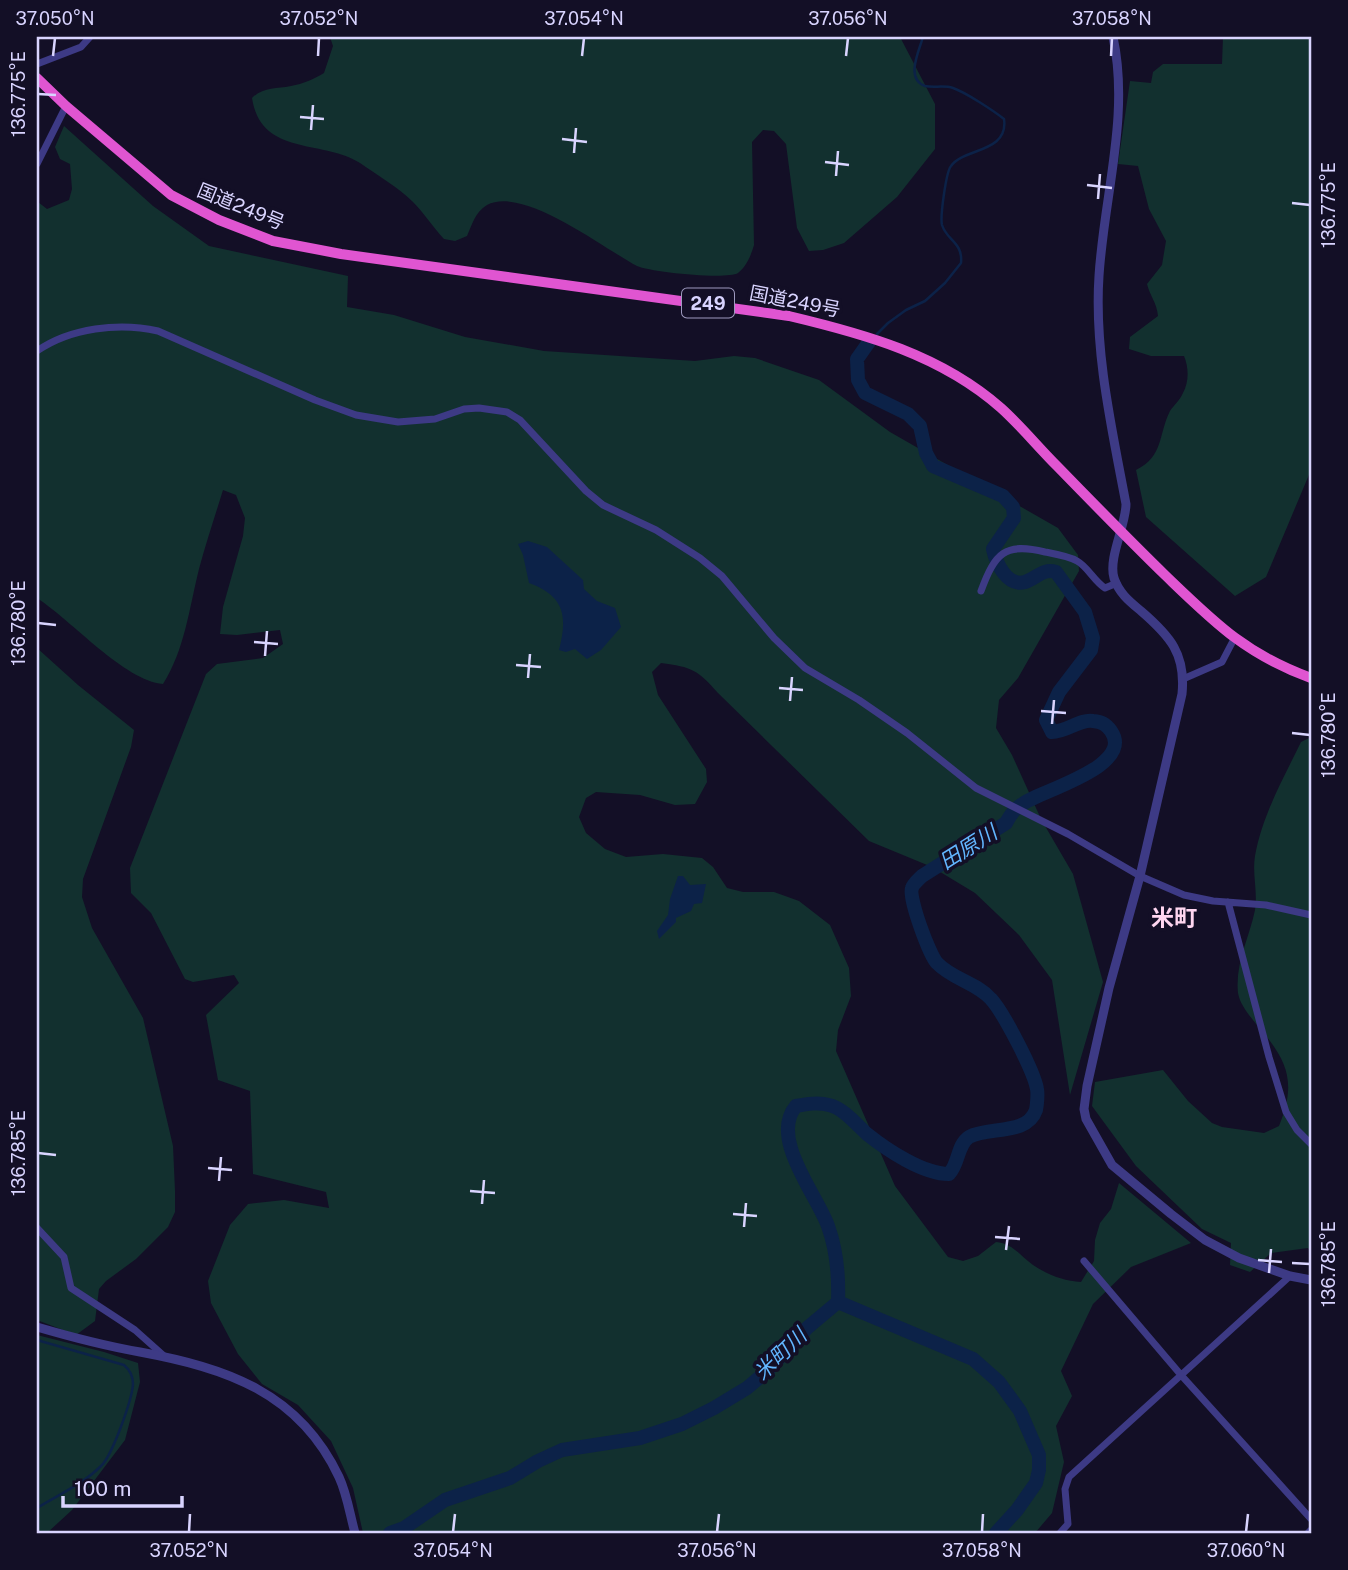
<svg xmlns="http://www.w3.org/2000/svg" width="1348" height="1570" viewBox="0 0 1348 1570" font-family="'Public Sans','Noto Sans JP',sans-serif">
<rect width="100%" height="100%" fill="#130f26"/>
<!-- green -->
<path fill="#12302f" d="M330,37H900L935,104V149L897,197L844,243L823,250L809,251L797,228L786,144L774,131L763,130L752,142L754,245C751,255 747,266 738,273C726,280 650,272 637,266C606,250 523,185 487,205C475,212 472,225 467,236L455,241L444,239C433,227 424,213 413,202C398,187 377,175 360,163C323,139 261,157 252,98C263,87 276,89 291,86C303,84 314,79 324,73L333,46Z
M1223,37H1311V470L1266,577L1235,596L1146,517L1136,470C1164,456 1158,435 1170,411C1174,405 1180,400 1183,393C1189,382 1189,368 1184,356H1151L1129,349L1130,337L1158,316C1157,303 1150,296 1147,284L1162,265L1166,241L1149,209L1138,166L1118,164L1130,81L1151,83L1153,72L1163,64H1222Z
M64,126L153,206L209,246L348,276L347,307L394,315L465,337L544,351L695,361L734,356L755,358L819,380L890,432L1058,528L1078,555L1079,571L1018,678L999,700L996,728L1012,755L1041,819L1073,874L1103,982L1070,1095L1052,980L1019,935L975,893L932,867L869,841L718,693C698,670 692,667 661,663L652,672L658,695L706,769L707,782L695,804L675,805L640,795L596,792L586,798L579,817L586,833L605,849L626,857L663,854L702,858L713,867L727,888L743,892H774L799,901L830,925L849,968L851,996L838,1030L836,1051L895,1186L948,1257L963,1261L978,1256L996,1242C1014,1244 1020,1256 1033,1265C1048,1275 1064,1281 1081,1282L1094,1261L1095,1240L1100,1223L1111,1209L1119,1183L1191,1243L1131,1267L1093,1304L1061,1371L1072,1396L1056,1426L1064,1462L1052,1513L1035,1533H363L353,1488L331,1441L298,1405L262,1384L238,1354L211,1303L208,1281L230,1225L248,1204L284,1200L329,1208L326,1192L253,1174L250,1091L218,1080L206,1015L239,983L234,975L193,982L185,979L151,913L131,893L130,868L206,674L217,664L263,658L283,644L280,630L237,635L220,634L223,607L243,536L245,518L236,495L223,490C215,516 206,543 199,569C189,609 185,649 163,684C125,681 71,620 37,598V187L38,202L47,209L69,200L72,189L70,164L60,159L55,147Z
M37,648L78,685L134,730L131,747L83,879L82,897L92,928L143,1018L173,1146L175,1191V1212L168,1227L136,1259L106,1281L99,1289L95,1321L76,1335L37,1320Z
M1311,737V1253L1308,1248L1271,1253L1250,1272L1230,1265L1231,1243L1202,1229L1136,1166L1092,1106L1095,1082L1163,1070L1188,1101L1212,1123L1222,1127L1264,1133L1279,1126C1297,1082 1288,1061 1257,1025C1250,1016 1240,1005 1238,993C1235,963 1249,939 1255,910C1258,892 1252,874 1255,856C1262,816 1283,779 1301,742Z
M37,1335L104,1352L138,1363L140,1382L125,1440L72,1510L47,1533H37Z"/>
<!-- water -->
<path fill="#0c2248" d="M528,541L547,547L583,580L584,589L597,601L615,608L621,627L601,650L587,659L575,649L566,652L559,650C568,615 564,596 529,583L523,555L518,544Z
M678,876H683L690,885L706,884L702,903L694,904L691,911L676,918V922L659,939L657,931L668,915L670,899Z"/>
<g fill="none" stroke-linecap="round" stroke-linejoin="round">
<!-- stream -->
<path stroke="#0c2248" stroke-width="2.5" d="M877,334L888,323L906,310L925,301L945,283L961,263C963,242 947,241 942,225C940,217 946,172 951,166C963,148 1009,153 1004,119C994,111 965,92 953,88C944,85 934,88 925,86C905,79 919,51 923,37
M37,1340L124,1365C130,1370 133,1376 133,1384C132,1400 112,1456 101,1466C83,1484 58,1495 37,1508"/>
<!-- river -->
<path stroke="#0c2248" stroke-width="14" d="M838,1302C839,1276 837,1251 828,1226C817,1195 769,1138 796,1106C807,1104 818,1102 829,1105C843,1108 856,1124 867,1134C887,1150 923,1174 949,1174C959,1164 957,1145 969,1137C988,1126 1027,1136 1036,1110C1037,1105 1038,1094 1037,1089C1034,1071 1003,1012 991,999C977,983 952,979 937,963C930,956 908,898 912,888C913,884 919,879 922,876L1006,823C1011,814 1015,808 1024,803C1043,790 1135,766 1111,731C1106,724 1102,722 1093,721C1079,719 1067,732 1052,732L1046,720L1059,692L1091,650L1093,638L1085,612L1056,572C1043,568 1037,578 1025,582C1007,587 996,563 993,549L1014,518L1013,507L1003,496L933,466L926,453L920,426L908,414L865,393L858,380L857,359L869,342
M838,1302L973,1359L999,1382L1020,1411L1039,1455V1470L1036,1483L1017,1510L996,1533
M390,1533L404,1528L445,1500L510,1478L538,1461L562,1450L640,1438L682,1424L714,1408L747,1388L767,1371L807,1328L838,1302"/>
<!-- minor -->
<path stroke="#3d3a85" stroke-width="7" d="M37,64L81,47L90,37
M37,164L66,106
M37,351C70,328 119,322 158,331L315,400L356,415L398,422L435,419L464,409L479,408L507,412L520,420L586,491L603,505L656,530L700,558L722,576L774,638L805,668L859,700L907,733L976,788L1068,834L1140,876L1184,895L1213,901L1266,905L1311,915
M981,591C995,553 1005,542 1045,552C1055,554 1068,556 1077,561C1088,567 1094,581 1105,588L1117,583
M1183,679L1222,662L1234,639
M1228,902L1269,1057L1286,1112L1297,1130L1311,1144
M37,1228L64,1257L71,1288L135,1330L163,1355
M1084,1261L1181,1375L1311,1519
M1060,1533L1068,1524L1065,1489L1069,1477L1290,1276
M1308,1533L1311,1530"/>
<!-- tertiary -->
<path stroke="#3d3a85" stroke-width="9" d="M1113,37C1130,115 1104,196 1099,276C1094,351 1112,429 1126,504C1126,525 1108,558 1114,578C1119,593 1129,601 1141,611C1170,636 1186,654 1182,694L1140,876L1109,988L1087,1086L1084,1109L1086,1119L1112,1165L1171,1214L1205,1240L1239,1258L1290,1276L1311,1280
M37,1327C71,1337 106,1346 140,1352C226,1368 299,1392 339,1477C347,1494 350,1515 355,1533"/>
<!-- trunk -->
<path stroke="#e055d1" stroke-width="10" d="M37,78L66,106L171,195L219,220L273,241L341,254L789,316C865,334 941,355 1001,408C1021,426 1038,447 1057,466C1092,502 1128,539 1165,575C1214,622 1245,654 1311,678"/>
</g>
<!-- ticks -->
<path fill="none" stroke="#d9d4ff" stroke-width="2.5" d="M53,56L55,38M318,56L319,38M582,56L584,38M846,56L848,38M1111,56L1112,38M38,94L56,95M300,117L324,119M311,130L313,105M562,139L587,142M574,153L576,128M825,162L849,165M836,176L838,151M1087,185L1112,188M1098,199L1100,174M1292,203L1310,205M38,623L56,625M254,642L278,644M265,656L267,631M516,665L541,667M528,678L530,654M779,688L803,690M790,701L792,677M1041,711L1066,713M1052,724L1054,700M1292,733L1310,735M38,1153L56,1155M208,1168L232,1170M219,1181L221,1157M470,1191L495,1193M482,1204L484,1180M733,1214L757,1216M744,1227L746,1203M995,1237L1020,1239M1006,1250L1009,1226M1258,1260L1282,1262M1292,1263L1310,1264M1269,1273L1271,1249M189,1532L190,1514M453,1532L455,1514M717,1532L719,1514M982,1532L983,1514M1246,1532L1248,1514"/>
<g text-anchor="middle" dominant-baseline="central" stroke-width="7" stroke-linejoin="round" paint-order="stroke">
<!-- shield labels -->
<rect fill="#130f26" stroke="#9e99be" stroke-width="2" x="682" y="288.5" width="52" height="29" rx="5"/>
<g font-size="18" font-weight="bold" fill="#d9d4ff">
<text x="708" y="303">249</text>
</g>
<!-- street labels -->
<g font-size="19" fill="#d9d4ff" stroke="#130f26">
<text transform="translate(241 206) rotate(22)">国道249号</text>
<text transform="translate(795 301) rotate(11)">国道249号</text>
</g>
<!-- water labels -->
<g font-size="21" font-style="italic" fill="#62b6ff" stroke="#130f26">
<text transform="translate(968 847) rotate(-32)">田原川</text>
<text transform="translate(780 1354) rotate(-44)">米町川</text>
</g>
<!-- quarter labels -->
<g font-size="23" font-weight="bold" fill="#ffd6f0" stroke="#130f26">
<text x="1174" y="917">米町</text>
</g>
</g>
<!-- border -->
<rect width="1348" height="1570" fill="none" stroke="#130f26" stroke-width="77"/>
<!-- scale -->
<path d="M63 1496v10h119v-10" fill="none" stroke="#d9d4ff" stroke-width="3.5"/>
<text x="74" y="1496" font-size="21" fill="#d9d4ff" stroke="#130f26" stroke-width="5" paint-order="stroke">100 m</text>
<rect x="38" y="38" width="1272" height="1494" fill="none" stroke="#d9d4ff" stroke-width="2.5"/>
<g font-size="18" text-anchor="middle" fill="#d9d4ff">
<text x="55" y="25">37.050°N</text>
<text x="319" y="25">37.052°N</text>
<text x="584" y="25">37.054°N</text>
<text x="848" y="25">37.056°N</text>
<text x="1112" y="25">37.058°N</text>
<text transform="translate(19 94) rotate(-90)" y="6">136.775°E</text>
<text transform="translate(1329 205) rotate(-90)" y="6">136.775°E</text>
<text transform="translate(19 623) rotate(-90)" y="6">136.780°E</text>
<text transform="translate(1329 735) rotate(-90)" y="6">136.780°E</text>
<text transform="translate(19 1153) rotate(-90)" y="6">136.785°E</text>
<text transform="translate(1329 1264) rotate(-90)" y="6">136.785°E</text>
<text x="189" y="1557">37.052°N</text>
<text x="453" y="1557">37.054°N</text>
<text x="717" y="1557">37.056°N</text>
<text x="982" y="1557">37.058°N</text>
<text x="1246" y="1557">37.060°N</text>
</g>
</svg>
